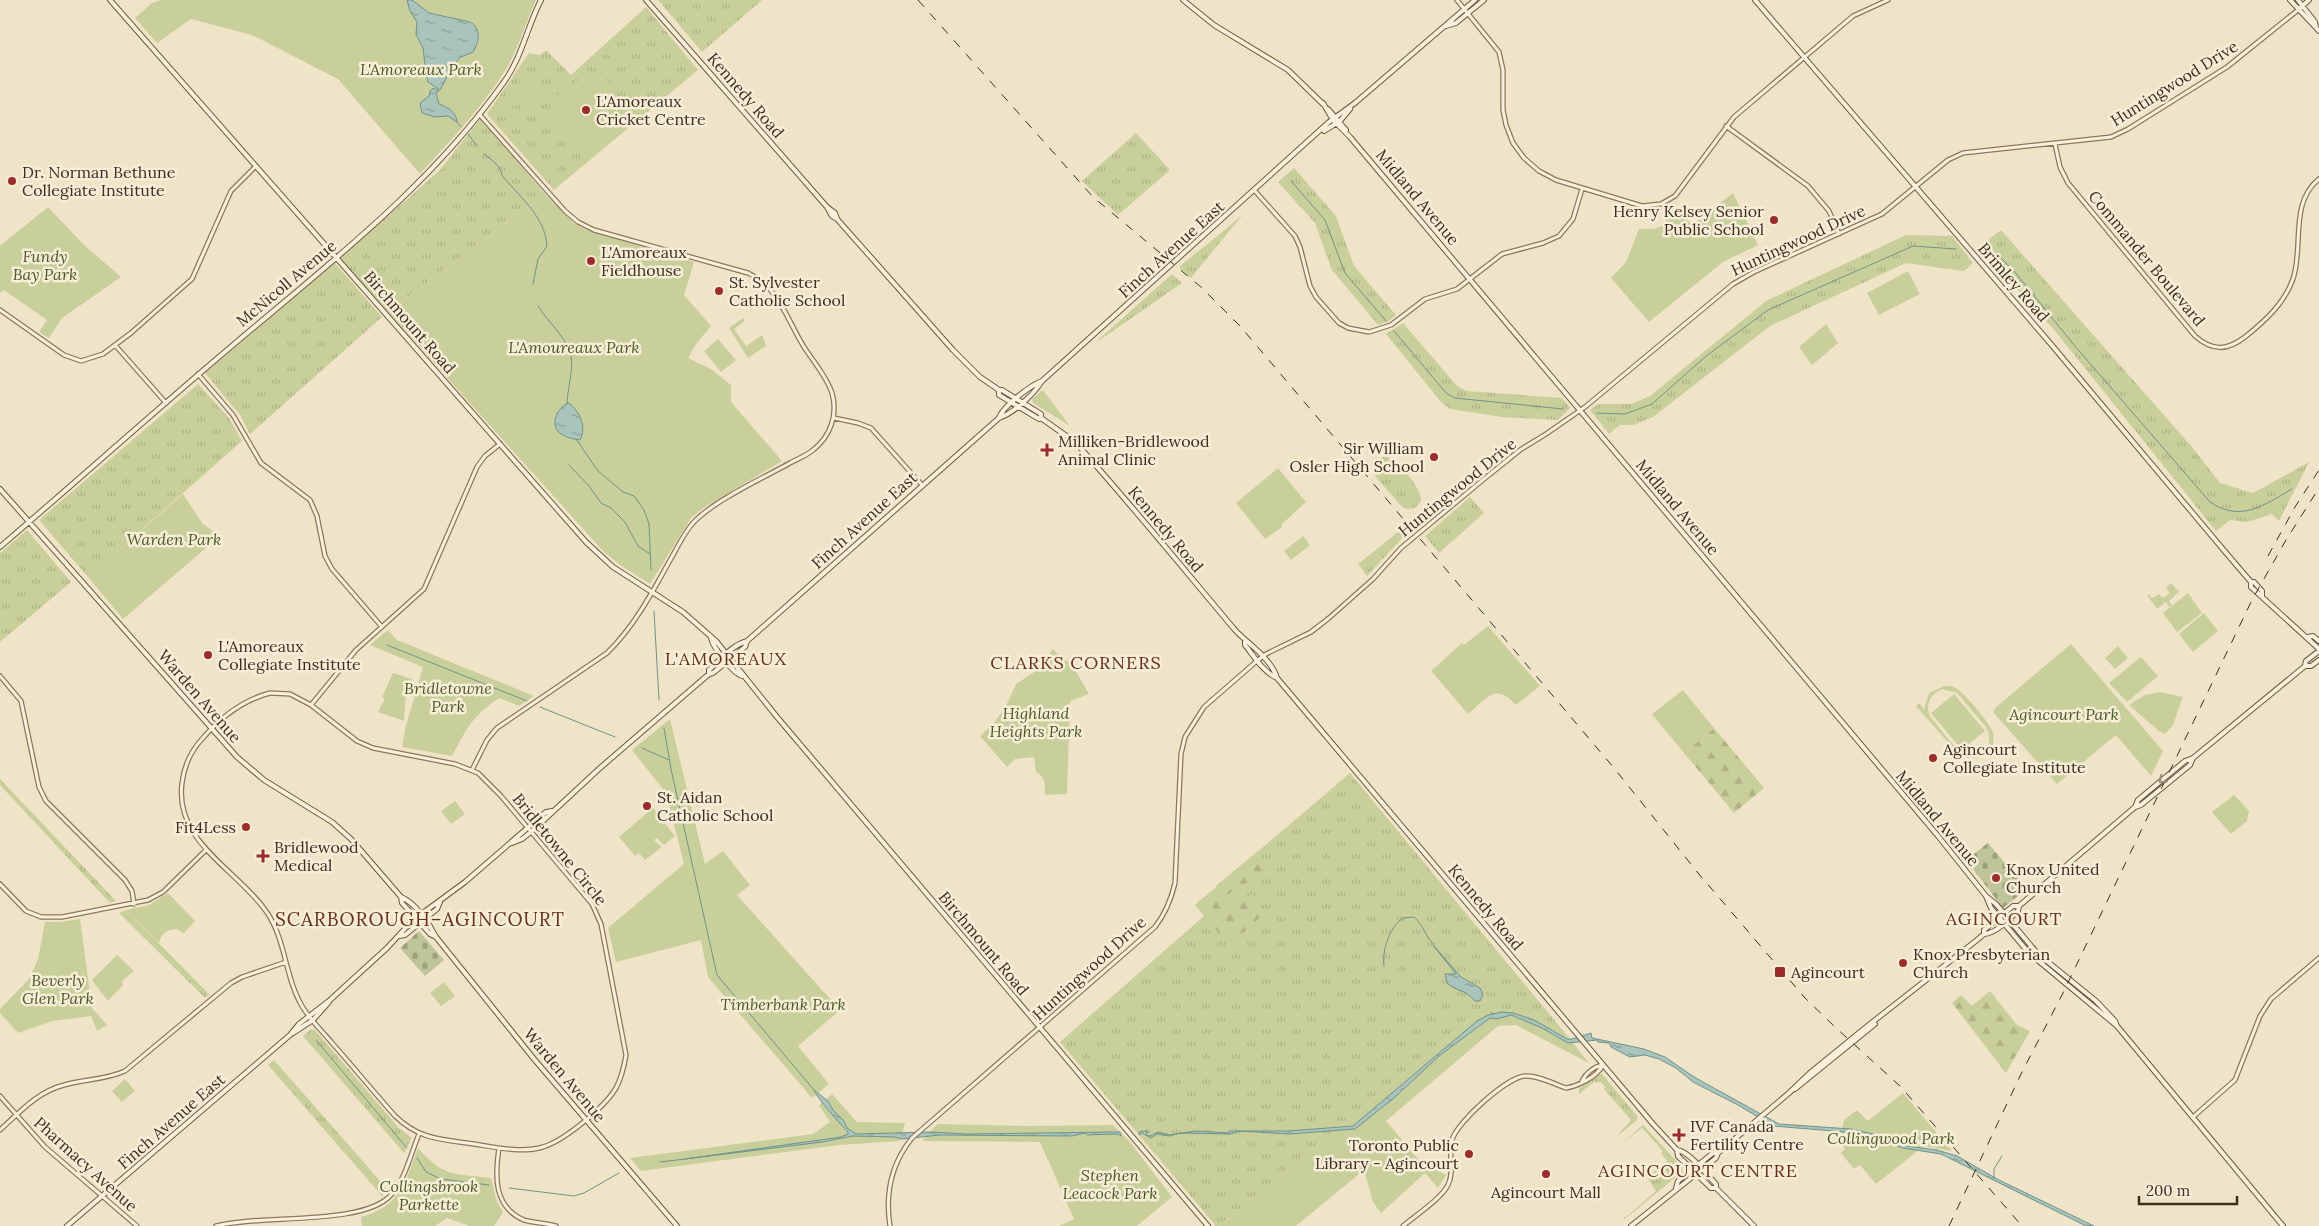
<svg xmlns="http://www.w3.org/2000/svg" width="2319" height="1226" viewBox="0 0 2319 1226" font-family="Lora,serif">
<defs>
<pattern id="grass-tufts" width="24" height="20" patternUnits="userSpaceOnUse" patternTransform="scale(1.25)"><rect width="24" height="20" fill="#c9cf9b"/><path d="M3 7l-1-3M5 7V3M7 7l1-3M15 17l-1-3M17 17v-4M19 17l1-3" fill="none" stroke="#aeb285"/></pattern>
<pattern id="forest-firs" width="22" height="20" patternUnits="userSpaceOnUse" patternTransform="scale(1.25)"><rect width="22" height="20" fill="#c9cf9b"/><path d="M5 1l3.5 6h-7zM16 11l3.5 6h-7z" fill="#aeb285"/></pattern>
<pattern id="cemetery-stones" width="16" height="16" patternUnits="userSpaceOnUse" patternTransform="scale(1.25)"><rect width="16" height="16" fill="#bfc49a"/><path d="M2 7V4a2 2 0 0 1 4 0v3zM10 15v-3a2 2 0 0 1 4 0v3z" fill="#9ca07d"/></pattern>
<pattern id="water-ripples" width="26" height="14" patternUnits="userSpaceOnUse" patternTransform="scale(1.25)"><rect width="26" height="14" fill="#a9c4bc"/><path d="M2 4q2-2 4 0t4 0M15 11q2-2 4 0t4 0" fill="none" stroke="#8ba098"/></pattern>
</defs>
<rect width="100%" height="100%" fill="#f0e4c8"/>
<!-- grass -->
<path fill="url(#grass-tufts)" d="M658,0H762L702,52Z
M646,7L698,70L554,190L487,114L529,53L540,55L546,50L571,75Z
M481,118L545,194L388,312L340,259L440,170Z
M1136,133L1170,170L1118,215L1082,181Z
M1294,168L1336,216L1354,266L1396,315L1388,322L1378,325L1332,270L1315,223L1278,182Z
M1244,213L1191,278L1179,267C1200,249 1223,233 1244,213Z
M2001,230L2192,447L2220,483L2253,493L2309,462L2279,521L2272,514L2247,522L2230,520L2216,531L2055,331L1979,247Z
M1906,235L1952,236L1973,263L1964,271L1906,263L1770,326L1653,417L1633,425H1620L1609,434L1590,410L1598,404H1631L1650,396L1766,301Z
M335,263L382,317L250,434L240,415L205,373Z
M1172,274L1182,283L1097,342V341Z
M1403,323L1457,386L1467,391L1562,398L1570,408L1558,420L1502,417L1450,409L1441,402L1386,334Z
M198,384L229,418L242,441L88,577L39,520Z
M1384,457C1396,457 1423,489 1421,501L1415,508L1406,509L1401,506L1375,476L1374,464L1378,459Z
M1470,497L1484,513L1439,553L1425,536Z
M1403,528L1408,532L1367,576L1358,564Z
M27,530L71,582L0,642V553Z
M1350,773L1565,1033L1522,1012L1498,1009L1476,1015L1219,1226H1216L1060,1042L1204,916L1195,905Z
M0,779L116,901L110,903L0,785Z
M126,910L210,995L205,998L119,913Z
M311,1029L315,1030L399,1128L412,1138L404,1153L303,1036Z
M274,1060L388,1190L382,1196L268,1065Z
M1602,1074L1638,1117L1636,1121L1616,1137L1631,1120L1604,1089L1605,1087L1600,1081L1597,1083L1595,1081L1579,1094V1089L1597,1075Z
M1643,1125L1682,1167L1683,1171L1625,1219L1623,1217H1626L1656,1191L1647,1177L1667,1161L1661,1153L1663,1151L1642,1128L1622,1143Z"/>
<!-- forest -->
<path fill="url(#forest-firs)" d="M1714,728L1764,788L1734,813L1684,753Z
M1258,851L1263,861L1264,872L1222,898L1225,903L1254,894L1259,903L1261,915L1250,929L1236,936L1233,941L1219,934L1197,902L1212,892L1217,885Z
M1990,991L2017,1025L2030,1031L2006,1073L1952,1003L1961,995L1972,1006Z"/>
<!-- cemetery -->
<path fill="url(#cemetery-stones)" d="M1988,843L2027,889L2003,908L1966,860Z
M419,931L444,960L425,976L400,948Z"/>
<!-- park -->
<path fill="#c9cf9b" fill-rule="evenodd" d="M161,0H536C525,24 518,51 503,74C480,110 449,142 420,174L338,79L252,35L191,19L157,43L135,18L152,3Z
M594,74C604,77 612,83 617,93C636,128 595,164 564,140C526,111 564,84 594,74Z
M520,81L527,87L534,84L538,89C532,105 506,109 493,108Z
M1733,193L1758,245L1723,262L1649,322L1611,278L1626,262L1639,229H1654L1667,224L1663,209L1674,203L1692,225Z
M545,194L574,223L584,229L694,262L684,295L711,326L696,344L688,358L711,369L731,385V402L782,461L703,508L691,518L650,584L620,565L602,550L388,312Z
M48,207L84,245L121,277L62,318L49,338L39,332L47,320L4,290L0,293V246Z
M1908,271L1920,294L1879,315L1867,293Z
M743,318L745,321L734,329L746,346L762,335L766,346L748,358L729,328Z
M1826,324L1838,343L1812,365L1799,347Z
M718,339L736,360L721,372L704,351Z
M1043,390L1070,426L1033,403L1032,399Z
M1278,468L1306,502L1282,524V527L1265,539L1236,503Z
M183,494L203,524L220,536L123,619L88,577Z
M1303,536L1310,545L1291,560L1284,551Z
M2171,583L2179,592L2169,601L2172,605L2169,607L2166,602L2157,609L2147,595L2148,594L2152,598L2159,594L2163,598L2170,593L2166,588Z
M2188,593L2202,613L2177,632L2163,613Z
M2204,613L2218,631L2193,652L2179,634Z
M1488,626L1540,686L1516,705C1495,682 1487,698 1468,714L1431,671L1462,643L1464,645Z
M388,630L397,640L534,696L519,706L499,698C472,716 467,728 452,756L402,747L405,729L423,667L370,645Z
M2071,644L2163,751L2151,776L2116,735L2057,784L1993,712L1995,708Z
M2118,646L2128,658L2115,669L2105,658Z
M1052,649L1073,666L1089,694L1070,701L1067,794L1045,795C1045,785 1046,777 1036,772L1034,757L1015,759L1007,767L980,736L994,723L1006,706L1016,684L1045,665Z
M2141,657L2158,676L2127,702L2109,683Z
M393,673L412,679L410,689L406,693L404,721L378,712L385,698L382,697Z
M1944,686C1948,686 1952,686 1956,688C1964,693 1991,724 1993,733C1998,754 1976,763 1960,756L1916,706L1919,703L1924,709L1929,693ZM1942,689L1957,693L1985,726L1989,733V744C1970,777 1944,732 1930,716C1925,703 1930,695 1942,689Z
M1683,690L1714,728L1684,753L1652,714Z
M2159,692L2183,697L2173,725L2165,734L2160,732L2129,705L2145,695Z
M1954,694L1985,731L1962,750L1931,713Z
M670,719L705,864L723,851L750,885L737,895L840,1010L798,1046L829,1084L812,1098L708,977L701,940L616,962L608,928L684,864L666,793L632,750Z
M2234,795L2249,811L2247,821L2231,834L2212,812Z
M455,801L465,814L451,824L441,811Z
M653,808L675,836L664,845L657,838L654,840L662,847L645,860L639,853L635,856L619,837Z
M168,893L195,921L184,933L176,929C166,930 162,933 159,943L126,910L149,905Z
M80,919L92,1008L107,1025L97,1031L91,1016L52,1021L18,1033L0,1013V1009L29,979L38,959L45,922H60Z
M117,955L134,971L122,981L123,985L108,1001L92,980Z
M444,982L455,996L441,1006L430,993Z
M1498,1009L1522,1012L1565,1033L1589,1063L1516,1025L1498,1026L1386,1121L1429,1172L1435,1168L1446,1175L1438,1188L1425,1173L1381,1213L1373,1202L1364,1170L1296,1226H1219L1476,1015Z
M125,1079L135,1091L122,1102L112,1091Z
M1903,1093L1952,1151L1924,1146L1876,1184L1860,1165L1854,1169L1841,1153L1845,1149L1839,1141L1844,1120L1857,1110L1868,1121Z
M832,1094L857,1122L905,1123L900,1141L839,1145L641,1171L630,1158L813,1134L830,1122L819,1105Z
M937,1124L1031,1126L1113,1125L1130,1142L1172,1197L1137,1226H1059L1074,1219L1040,1142L922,1141Z
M418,1148C445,1178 453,1173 491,1178L496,1199L503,1212L494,1226H470L447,1218L435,1226H362L361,1217C400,1207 405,1182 418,1148Z"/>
<!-- water -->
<path fill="url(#water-ripples)" stroke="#6f938a" d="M407,0H412L429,13L470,22C482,28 479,42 473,52L461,57L454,64L440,90L428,82L426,75L423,48L416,34L417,22L410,11Z
M433,88L439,91L436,93L439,104C447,107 457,112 457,122L448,116L435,117L422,113L420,103L429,96L430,91Z
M569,403C580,412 587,427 580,440C573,439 562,437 557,430C551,420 559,406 569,403Z
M1433,945L1461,977L1480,988L1483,994L1480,1001H1475C1465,989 1457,992 1447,983L1445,974H1456Z
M1502,1012L1513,1013L1534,1020L1567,1039H1572L1591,1033L1592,1038L1644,1049L1665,1057L1694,1077L1779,1124L1851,1129L1873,1134L1906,1146L1937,1150L1957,1156L1999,1180L2094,1226L2084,1225L1941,1154L1903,1148L1858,1133L1773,1126L1738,1105L1693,1082L1676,1068L1659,1059L1645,1055L1630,1057L1611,1047L1609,1043L1598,1042L1597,1040L1568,1043L1542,1028L1511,1015L1497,1019L1490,1018L1439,1056L1394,1098L1355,1129L1289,1134L1240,1131L1230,1134L1181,1133L1169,1136L1157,1134L1151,1138L1142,1133L1139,1135V1132L1148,1131L1146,1135L1150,1136L1158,1132L1170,1135L1195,1131L1229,1133V1131H1289L1353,1126L1477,1021L1488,1015Z
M814,1090L828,1101L833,1110L844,1121L847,1128L856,1134L931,1132L967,1134L1113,1132H1120L1121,1136L1118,1134L1087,1135L1085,1133L1072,1136L940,1135L902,1139L895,1137L853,1136L822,1142L685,1159L841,1137L848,1134V1132C841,1125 816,1097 814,1090Z"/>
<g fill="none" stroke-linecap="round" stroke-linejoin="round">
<!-- stream -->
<path stroke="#6f938a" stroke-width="1" d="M457,122L461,127
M468,134L477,146
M484,154C489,158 495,162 499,167C501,170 501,175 504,178C521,198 545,217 547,246L538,259L533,284
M1291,181L1325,220L1345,273L1386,321
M1981,251L1997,254L2014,271L2074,345L2210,502C2241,523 2264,505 2292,489
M538,306C548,322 564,335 570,352C575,367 567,389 567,404
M1394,331L1446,393L1455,398L1563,409
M1597,413L1625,414L1652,404L1705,357L1768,310L1913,246L1956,249
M576,439L598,471L623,492L634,496L644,510L649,524L651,570
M569,465L589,486L601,503L611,508L625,522L638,546L650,554
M654,611L659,700
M387,645L527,701
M540,707L615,737
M664,728L671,769L717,975L814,1090
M642,748L669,760
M1384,966C1382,950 1389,928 1403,918L1414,917C1425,927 1424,934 1433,944
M1491,1012L1493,1015
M316,1040L407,1148
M417,1158L426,1172L441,1179L489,1185
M660,1162L685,1159
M1994,1177V1169L2002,1156
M509,1188L574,1196L584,1193L619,1173"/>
<!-- tertiary casing -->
<g stroke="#8d765c" stroke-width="5.5">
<path id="tertiary" d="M1457,0L1499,52L1503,70V110L1506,125L1513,143L1524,158L1539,171L1556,180L1642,206L1661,204L1675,196L1734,117L1853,16L1888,0
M1726,126L1808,186L1829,211L1839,234
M2055,144L2060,167L2068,183L2195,336C2212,351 2227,351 2245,337C2265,321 2284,304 2293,279C2304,246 2289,203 2319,179
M1255,191L1295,236L1300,247L1310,286L1316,297L1339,323L1348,328L1369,332L1391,325L1425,299L1457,289L1502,254L1543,243L1559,236L1573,219L1582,189
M0,310L64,355L81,361L103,354L131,333L192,279L231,191L256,166
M115,345L166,403
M198,374L233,415L261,463L310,500L317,516L325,556L332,569L382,627
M834,418L858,423L871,428L922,485
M0,676L21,701L39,787L46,801L125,880L132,891L134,904
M270,693L290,694L311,705L357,741L373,748L455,764L478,773L501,796L592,904L601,924L626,1055C624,1067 622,1077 616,1088C604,1108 565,1140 543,1147C519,1154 491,1146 467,1143C437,1139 418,1138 395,1116C374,1092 354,1068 333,1044C323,1032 310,1020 302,1006C285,977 286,942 268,914C239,870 174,843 182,783C184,766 191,751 202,739C220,718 243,700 270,693Z
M311,705L356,650L424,589L477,467L485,456L500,444
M472,770L487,740L497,728L607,653C633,628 652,593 669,562C677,549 683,534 693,523C713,501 763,478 790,463C797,459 806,456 813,450C831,436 838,414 832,393C827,377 813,361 804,347C787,320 779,287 748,273L594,230L578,222L565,211L479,114
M0,884L26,911L41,917H62L148,900L163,892L206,850
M1582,1081C1586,1073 1594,1067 1602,1065
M0,1096L45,1147L137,1226
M2193,1117L2235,1080L2260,1016L2271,999L2319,958
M0,1130C20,1112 37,1092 64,1085C85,1079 105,1080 125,1071L231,983L242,977L286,962
M499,1148C495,1175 493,1207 524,1220C534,1223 545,1223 556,1226
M216,1226C260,1214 361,1226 390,1196C405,1181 411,1153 419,1134
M890,1226C885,1194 891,1164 912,1138L1155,927C1166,913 1171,900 1175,883L1181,754L1185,737L1204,707L1258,660L1266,654L1311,632L1329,618L1373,579L1401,548L1484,479L1520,450L1546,434L1585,407L1733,284L1754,272L1882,214L1948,160L1963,153L2111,137L2128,129L2227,67L2298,10
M1403,1226C1416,1215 1441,1199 1448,1185C1455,1171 1448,1154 1452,1140C1457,1122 1507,1077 1525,1076C1538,1075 1554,1084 1566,1088C1578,1086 1597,1077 1603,1065"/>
</g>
<!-- secondary casing -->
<g stroke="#6f573f" stroke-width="6">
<path id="secondary" d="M110,0L586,542L613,567L683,612L716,641L777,717L1208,1226
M646,0L827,207L835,213L837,219
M1183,0L1214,25L1288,70L1323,104
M1755,0L2050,343L2227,554L2251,582V587L2319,649
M2290,0L2319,31
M2298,0L2315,22L2316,27
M2298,10L2309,0
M1446,26L1456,23L1484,0
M1323,103L1333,120L1350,137L1938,836L1986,896L1991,908L2029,953L2117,1026
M1328,109L1346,130
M1324,131L1340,121L1350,109
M827,207L832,216L837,219L953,350L980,377L999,390H1002L1041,414V418
M999,390V395L1039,419L1041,418L1075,442C1130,503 1182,567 1235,630C1248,644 1271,658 1277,678L1653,1124L1677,1150C1689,1151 1707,1175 1716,1184V1188L1754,1226
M999,418C1003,406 1031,385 1042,381
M0,489L237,757L264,780L332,822L351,839L401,897C415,902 430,925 436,937L534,1059L677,1226
M0,547C78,480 155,411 233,345C330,263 430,186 504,82C522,57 527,27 541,0
M2251,582H2254L2262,591V596
M2308,637L2313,636L2319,641
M711,638C713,648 733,673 742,676
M1245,641V645C1254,656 1263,672 1277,678
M2305,666H2311L2319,660
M709,674V670C720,660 732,645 747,641
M2135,807L2138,800L2185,761L2193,758L2305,666L2306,661L2319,651
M512,843L522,839L531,832L600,768L709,674L713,673L745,647L747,641L999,418C1014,413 1034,394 1042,381L1329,122L1355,103L1475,0
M1986,896L1996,904L2037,953L2096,1001L2115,1021L2117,1026L2283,1226
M401,897L402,903L430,934L436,937
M1984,934C1997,933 2009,919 2018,911L2019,906
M399,936L405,935L437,909L440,902
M293,1033L313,1020L329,1002
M1795,1089L1875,1024
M1789,1093L1811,1072L1865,1028L1977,940L1984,934V930L2013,906H2019L2135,807L2141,805L2190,765L2193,758
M1677,1150L1678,1156L1711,1188H1716
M1676,1188L1678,1181L1713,1153H1718
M67,1226L290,1035L299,1024L330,1000L387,948L412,921L465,882L546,812L552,811
M1631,1226L1716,1158L1718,1153L1789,1093"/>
</g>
<!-- tertiary -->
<use href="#tertiary" stroke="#faf1dc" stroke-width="3"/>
<!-- secondary -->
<use href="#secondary" stroke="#faf1dc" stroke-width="4"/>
<!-- rail -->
<path stroke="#3d2e20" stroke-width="1" stroke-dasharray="9 9" stroke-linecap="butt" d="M918,0L1093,197L1201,287L1240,326L1614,768L1698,873L1805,998L1835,1027L1900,1086L2022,1226
M2268,556L2295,507L2319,470
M1949,1226L2022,1072L2063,993L2252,600L2286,540L2319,488"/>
</g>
<!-- one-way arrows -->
<defs><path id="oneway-chevron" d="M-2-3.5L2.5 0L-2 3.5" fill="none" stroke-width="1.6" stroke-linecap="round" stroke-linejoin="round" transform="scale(1.25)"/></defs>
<use stroke="#9c907e" href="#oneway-chevron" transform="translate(2162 780) rotate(141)"/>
<!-- markers -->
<g fill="#9e2a2b" stroke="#f7eed8" stroke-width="2">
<circle cx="586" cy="110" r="5"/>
<circle cx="12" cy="181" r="5"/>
<circle cx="1774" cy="220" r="5"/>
<circle cx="591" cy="261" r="5"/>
<circle cx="719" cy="291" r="5"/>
<path d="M1044.5 442.5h5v5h5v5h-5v5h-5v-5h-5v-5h5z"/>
<circle cx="1434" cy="457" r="5"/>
<circle cx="208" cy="655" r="5"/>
<circle cx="1933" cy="758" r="5"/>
<circle cx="647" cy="806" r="5"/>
<circle cx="246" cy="827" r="5"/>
<path d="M260.5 848.5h5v5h5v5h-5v5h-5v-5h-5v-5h5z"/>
<circle cx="1996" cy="878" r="5"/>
<circle cx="1903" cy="963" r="5"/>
<rect x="1774" y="966" width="12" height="12" rx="2.5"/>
<path d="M1676.5 1127.5h5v5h5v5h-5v5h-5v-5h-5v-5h5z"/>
<circle cx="1469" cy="1154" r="5"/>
<circle cx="1546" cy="1174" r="5"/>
</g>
<g text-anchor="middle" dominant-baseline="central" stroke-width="5" stroke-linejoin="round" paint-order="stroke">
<!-- park labels -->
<g font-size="16" font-style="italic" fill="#4d5a26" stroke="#f7eed8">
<text x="421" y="69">L'Amoreaux Park</text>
<text x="45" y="256">Fundy<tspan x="45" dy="18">Bay Park</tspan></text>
<text x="574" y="347">L'Amoureaux Park</text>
<text x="174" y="539">Warden Park</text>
<text x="448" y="688">Bridletowne<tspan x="448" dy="18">Park</tspan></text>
<text x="1036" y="713">Highland<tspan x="1036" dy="18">Heights Park</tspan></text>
<text x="2064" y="714">Agincourt Park</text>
<text x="58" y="980">Beverly<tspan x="58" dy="18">Glen Park</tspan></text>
<text x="783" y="1004">Timberbank Park</text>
<text x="1891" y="1138">Collingwood Park</text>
<text x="1110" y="1175">Stephen<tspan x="1110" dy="18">Leacock Park</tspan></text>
<text x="429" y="1186">Collingsbrook<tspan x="429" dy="18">Parkette</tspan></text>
</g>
<!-- street labels -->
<g font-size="16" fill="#3d2e20" stroke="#f7eed8">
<text transform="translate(2174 83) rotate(-32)">Huntingwood Drive</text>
<text transform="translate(746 95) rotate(49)">Kennedy Road</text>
<text transform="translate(1418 197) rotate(50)">Midland Avenue</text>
<text transform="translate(1798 240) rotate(-25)">Huntingwood Drive</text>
<text transform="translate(1171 249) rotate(-42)">Finch Avenue East</text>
<text transform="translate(2147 258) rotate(50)">Commander Boulevard</text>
<text transform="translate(2014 282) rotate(49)">Brimley Road</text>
<text transform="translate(286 283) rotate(-40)">McNicoll Avenue</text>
<text transform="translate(410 322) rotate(49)">Birchmount Road</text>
<text transform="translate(1457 487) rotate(-39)">Huntingwood Drive</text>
<text transform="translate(1678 507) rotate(50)">Midland Avenue</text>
<text transform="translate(864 520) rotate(-42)">Finch Avenue East</text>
<text transform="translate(1166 529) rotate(50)">Kennedy Road</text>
<text transform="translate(200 696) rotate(49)">Warden Avenue</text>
<text transform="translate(1938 818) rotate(50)">Midland Avenue</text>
<text transform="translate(560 849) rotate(51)">Bridletowne Circle</text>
<text transform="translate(1486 907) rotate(50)">Kennedy Road</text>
<text transform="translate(984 943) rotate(50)">Birchmount Road</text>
<text transform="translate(1089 968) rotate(-42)">Huntingwood Drive</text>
<text transform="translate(565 1075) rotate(50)">Warden Avenue</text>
<text transform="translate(171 1121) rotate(-41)">Finch Avenue East</text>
<text transform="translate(86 1164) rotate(42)">Pharmacy Avenue</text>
</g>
<!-- poi labels -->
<g font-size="16" fill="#3d2e20" stroke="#f7eed8" text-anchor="start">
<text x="596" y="101">L'Amoreaux<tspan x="596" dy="18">Cricket Centre</tspan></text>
<text x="22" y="172">Dr. Norman Bethune<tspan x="22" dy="18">Collegiate Institute</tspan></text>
<text x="1764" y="211" text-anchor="end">Henry Kelsey Senior<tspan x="1764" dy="18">Public School</tspan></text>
<text x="601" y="252">L'Amoreaux<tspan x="601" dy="18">Fieldhouse</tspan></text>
<text x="729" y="282">St. Sylvester<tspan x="729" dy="18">Catholic School</tspan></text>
<text x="1058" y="441">Milliken-Bridlewood<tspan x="1058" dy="18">Animal Clinic</tspan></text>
<text x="1424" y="448" text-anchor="end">Sir William<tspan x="1424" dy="18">Osler High School</tspan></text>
<text x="218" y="646">L'Amoreaux<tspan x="218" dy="18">Collegiate Institute</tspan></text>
<text x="1943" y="749">Agincourt<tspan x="1943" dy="18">Collegiate Institute</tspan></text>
<text x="657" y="797">St. Aidan<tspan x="657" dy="18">Catholic School</tspan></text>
<text x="236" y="827" text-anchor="end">Fit4Less</text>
<text x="274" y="847">Bridlewood<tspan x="274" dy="18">Medical</tspan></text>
<text x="2006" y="869">Knox United<tspan x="2006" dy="18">Church</tspan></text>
<text x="1913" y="954">Knox Presbyterian<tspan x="1913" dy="18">Church</tspan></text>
<text x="1791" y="972">Agincourt</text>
<text x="1690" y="1126">IVF Canada<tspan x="1690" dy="18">Fertility Centre</tspan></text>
<text x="1459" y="1145" text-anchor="end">Toronto Public<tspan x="1459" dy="18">Library - Agincourt</tspan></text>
<text x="1546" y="1192" text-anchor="middle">Agincourt Mall</text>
</g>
<!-- neighbourhood labels -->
<g font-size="18" letter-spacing="1" fill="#6b2e1e" stroke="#f7eed8">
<text x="726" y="658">L'AMOREAUX</text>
<text x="1076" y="662">CLARKS CORNERS</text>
<text x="2004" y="918">AGINCOURT</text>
<text x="1698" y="1170">AGINCOURT CENTRE</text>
</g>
<!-- quarter labels -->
<g font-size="19" letter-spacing="1" fill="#6b2e1e" stroke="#f7eed8">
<text x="420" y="919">SCARBOROUGH–AGINCOURT</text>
</g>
</g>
<!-- scale -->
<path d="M2139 1196v8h98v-8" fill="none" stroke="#3d2e20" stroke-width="2.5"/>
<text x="2146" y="1196" font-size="15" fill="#3d2e20" stroke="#f7eed8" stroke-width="4" paint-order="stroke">200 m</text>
</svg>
